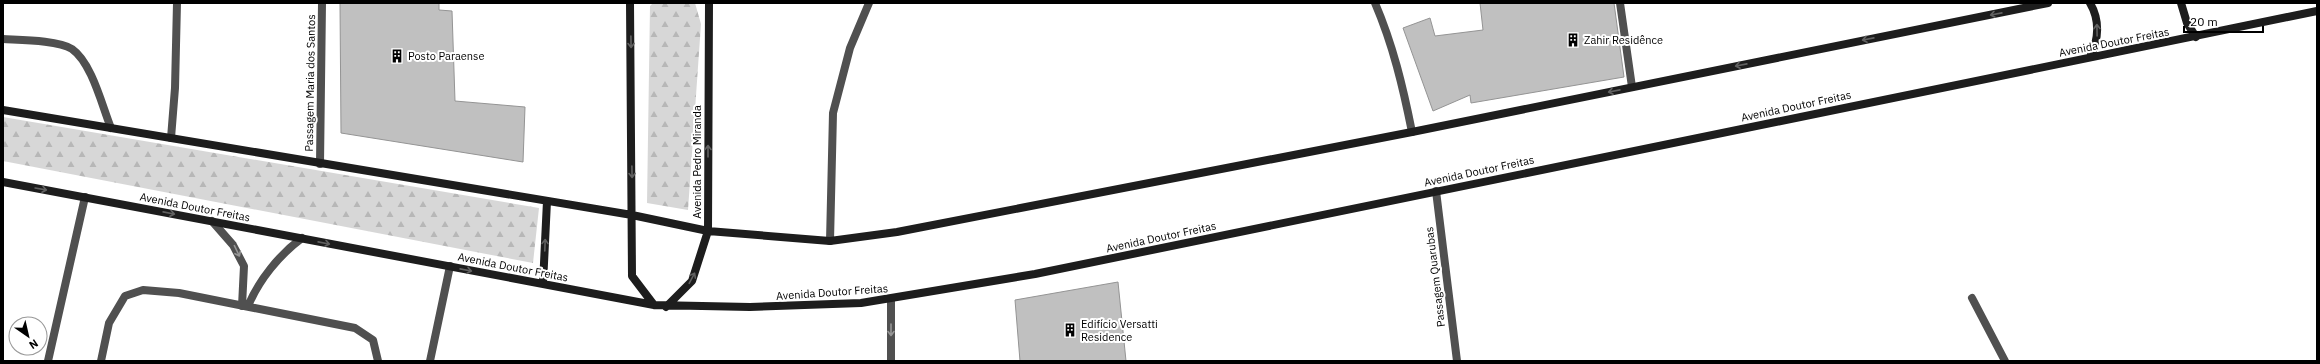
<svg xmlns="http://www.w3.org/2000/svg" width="2320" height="364" viewBox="0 0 2320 364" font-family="'IBM Plex Sans',sans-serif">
<defs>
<pattern id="forest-firs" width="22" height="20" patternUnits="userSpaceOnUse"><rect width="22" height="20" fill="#d7d7d7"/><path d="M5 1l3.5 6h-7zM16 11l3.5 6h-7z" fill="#b7b7b7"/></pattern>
</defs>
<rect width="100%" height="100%" fill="#fff"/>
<!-- forest -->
<path fill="url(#forest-firs)" d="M653,3H695L701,24L688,210L647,203L650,6Z
M3,117L539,208L533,263L3,161Z"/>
<!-- building -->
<path fill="#c0c0c0" stroke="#949494" d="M340,3H439V10L452,11L455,101L525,107L523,162L341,133Z
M1480,3H1614L1624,77L1471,103L1470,95L1433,111L1403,28L1430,18L1435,36L1483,30Z
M1118,282L1126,361H1020L1015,300Z"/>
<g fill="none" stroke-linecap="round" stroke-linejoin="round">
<!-- service -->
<path stroke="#505050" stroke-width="8" d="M1620,3L1632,87
M3,39C20,40 58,40 72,49C92,63 102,106 111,128
M171,138L175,88L177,3
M212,221L233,245L244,266L242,306
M1972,298L2005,361
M248,306C259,280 279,255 302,238
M48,361L85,197
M101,361L109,323L125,296L143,290L179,293L355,328L373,340L378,361"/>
<!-- minor -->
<path stroke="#505050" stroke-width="8" d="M1375,3C1393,45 1403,87 1412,132
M320,164L322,3
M1436,191L1457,361
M830,241L833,113L850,48L869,3
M430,361L450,266
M891,361V299"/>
<!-- secondary -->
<path stroke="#1d1d1d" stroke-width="8" d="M630,3L632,276L654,305
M2090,3C2100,20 2099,40 2090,57
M2181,3L2187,23L2196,37
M3,110L632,215L708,231L830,241L897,232L1412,132L2048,3
M3,182L654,305L750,307L861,303L1035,274L2317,11
M543,284L547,201
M666,307L692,281L708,231L709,3"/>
</g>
<!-- one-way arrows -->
<defs><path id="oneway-shaft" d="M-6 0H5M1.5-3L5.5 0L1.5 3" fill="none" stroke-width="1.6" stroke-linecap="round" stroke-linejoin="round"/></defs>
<g stroke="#616161">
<use href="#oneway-shaft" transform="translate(1996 14) rotate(169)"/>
<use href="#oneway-shaft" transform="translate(2097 30) rotate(-91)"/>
<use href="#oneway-shaft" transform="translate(1868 39) rotate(169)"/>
<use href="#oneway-shaft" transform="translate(631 42) rotate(89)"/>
<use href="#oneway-shaft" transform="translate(1741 65) rotate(169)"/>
<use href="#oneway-shaft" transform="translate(1614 91) rotate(169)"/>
<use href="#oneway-shaft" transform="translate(708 151) rotate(-90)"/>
<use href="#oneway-shaft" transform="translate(632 172) rotate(89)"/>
<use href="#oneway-shaft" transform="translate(41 189) rotate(10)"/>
<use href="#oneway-shaft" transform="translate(169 213) rotate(11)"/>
<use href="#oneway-shaft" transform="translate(324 243) rotate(11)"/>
<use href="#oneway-shaft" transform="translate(545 245) rotate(-88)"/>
<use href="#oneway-shaft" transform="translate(466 270) rotate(11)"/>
<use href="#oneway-shaft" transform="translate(692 278) rotate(-62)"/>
</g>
<g stroke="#969696">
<use href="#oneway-shaft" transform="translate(237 251) rotate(64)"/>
<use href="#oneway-shaft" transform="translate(891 330) rotate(90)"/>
</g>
<!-- icons -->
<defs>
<g id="building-bare" transform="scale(1.08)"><path d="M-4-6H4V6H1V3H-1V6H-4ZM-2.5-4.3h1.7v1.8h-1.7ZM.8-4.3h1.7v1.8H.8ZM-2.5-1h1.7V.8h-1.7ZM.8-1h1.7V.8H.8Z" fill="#000" stroke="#fff" stroke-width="2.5" paint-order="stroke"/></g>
</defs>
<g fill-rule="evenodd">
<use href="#building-bare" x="1573" y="40"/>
<use href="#building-bare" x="397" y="56"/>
<use href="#building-bare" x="1070" y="330"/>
</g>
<g text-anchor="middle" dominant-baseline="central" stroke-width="4" stroke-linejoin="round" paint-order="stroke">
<!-- poi labels -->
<g font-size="11" fill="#000" stroke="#fff" text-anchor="start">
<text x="1584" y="40">Zahir Residênce</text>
<text x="408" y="56">Posto Paraense</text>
<text x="1081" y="324">Edifício Versatti<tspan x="1081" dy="13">Residence</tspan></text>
</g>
<!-- street labels -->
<g font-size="11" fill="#000" stroke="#fff">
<text transform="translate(2114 42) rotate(-11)">Avenida Doutor Freitas</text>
<text transform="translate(310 83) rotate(-89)">Passagem Maria dos Santos</text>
<text transform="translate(1796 106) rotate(-12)">Avenida Doutor Freitas</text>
<text transform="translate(697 162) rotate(-90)">Avenida Pedro Miranda</text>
<text transform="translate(1479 171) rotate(-12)">Avenida Doutor Freitas</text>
<text transform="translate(195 207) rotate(11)">Avenida Doutor Freitas</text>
<text transform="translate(1161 237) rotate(-12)">Avenida Doutor Freitas</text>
<text transform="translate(513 267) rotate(11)">Avenida Doutor Freitas</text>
<text transform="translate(1435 277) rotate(-97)">Passagem Quarubas</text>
<text transform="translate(832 292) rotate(-4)">Avenida Doutor Freitas</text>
</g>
</g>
<!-- border -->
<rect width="2320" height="364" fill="none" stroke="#000000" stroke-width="8"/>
<!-- north arrow -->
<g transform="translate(28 336) rotate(146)"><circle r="19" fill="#ffffff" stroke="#999999"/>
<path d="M0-3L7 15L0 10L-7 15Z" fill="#000000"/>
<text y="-6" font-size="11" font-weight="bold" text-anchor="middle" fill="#000000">N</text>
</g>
<!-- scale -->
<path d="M2184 26v6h79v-6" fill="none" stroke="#000000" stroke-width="2"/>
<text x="2190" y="26" font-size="12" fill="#000000" stroke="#ffffff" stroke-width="3" paint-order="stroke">20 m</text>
</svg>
